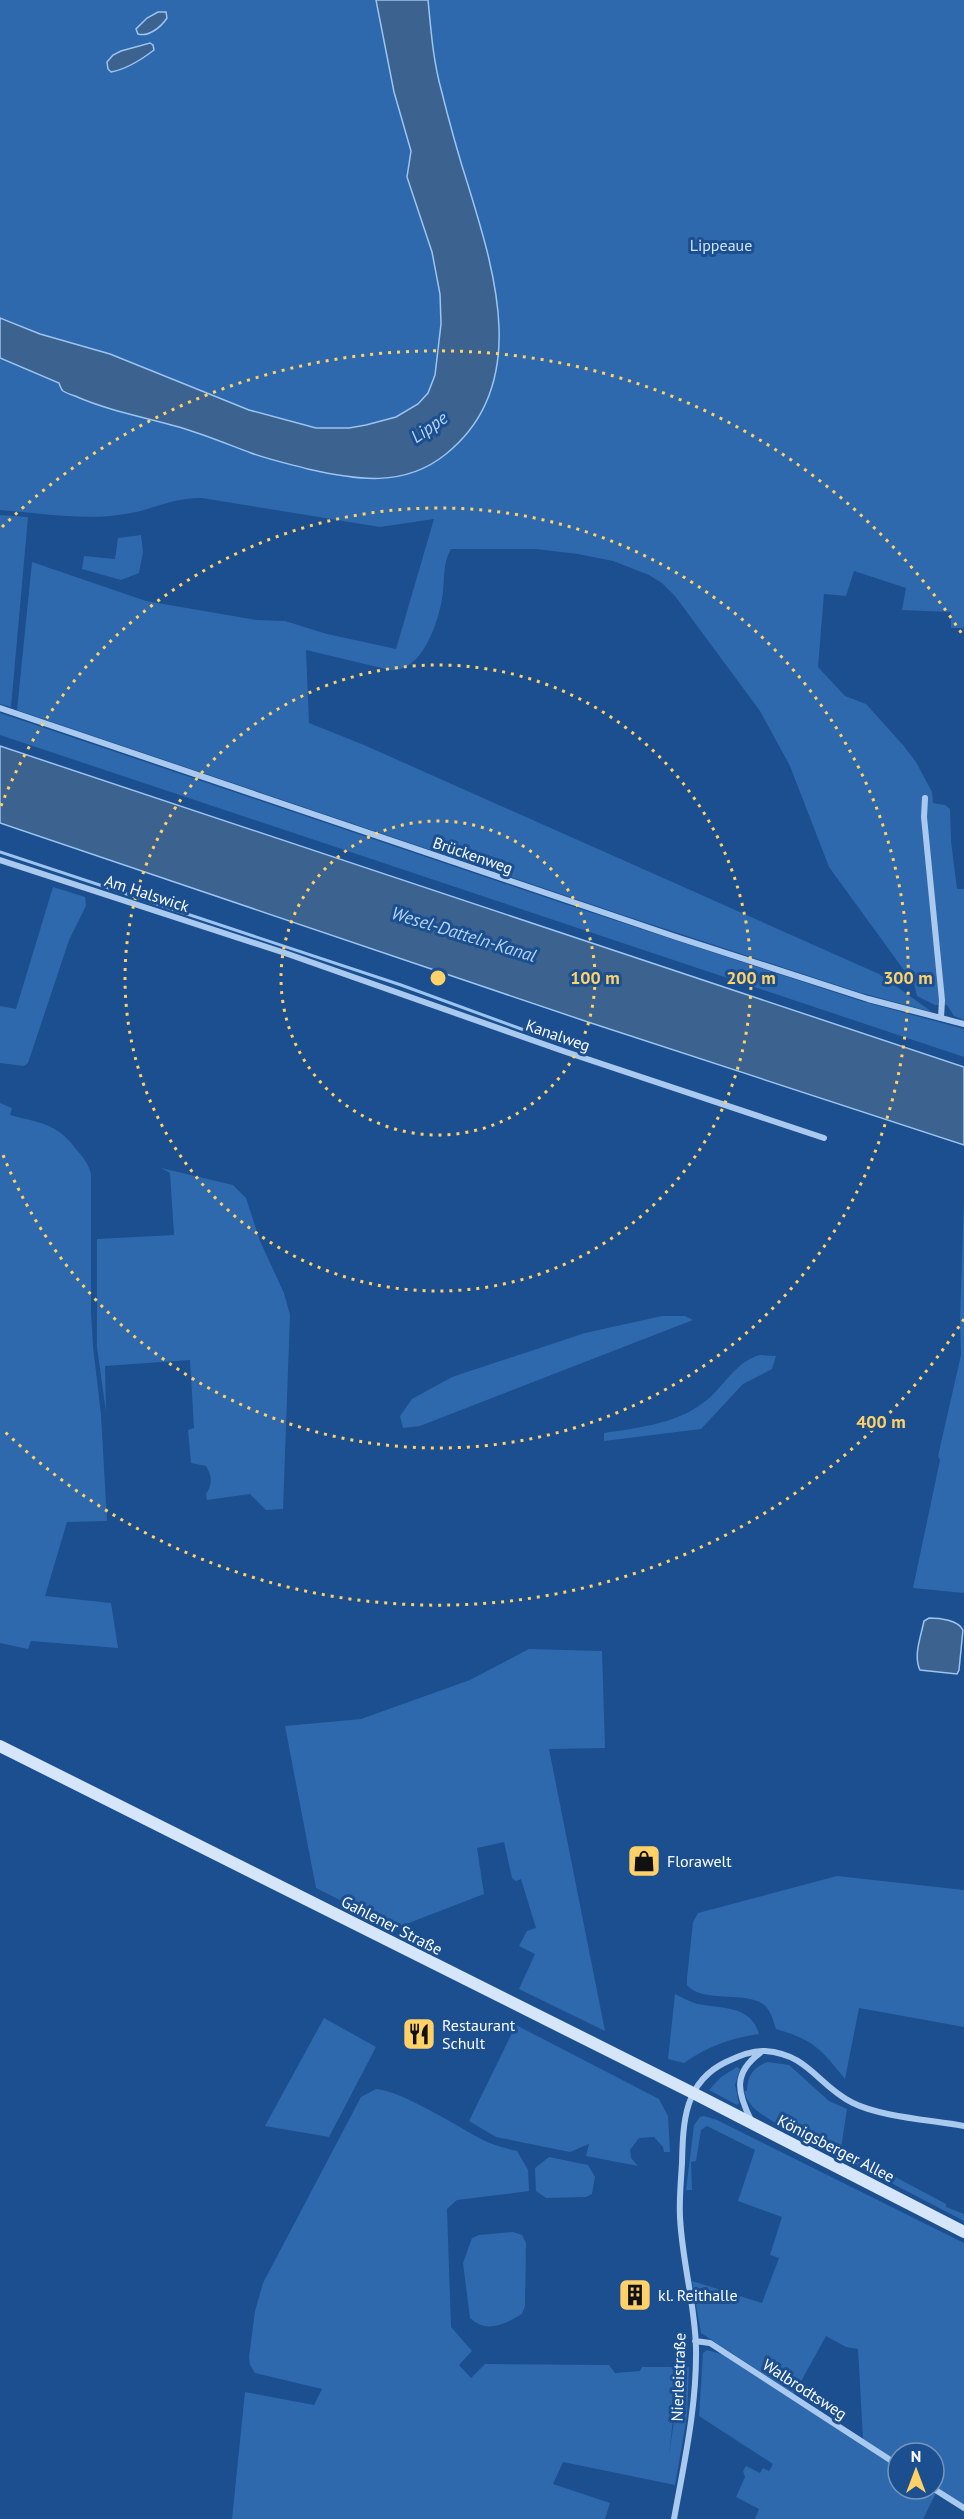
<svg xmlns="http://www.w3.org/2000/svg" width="964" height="2519" viewBox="0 0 964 2519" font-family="'PT Sans',sans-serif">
<rect width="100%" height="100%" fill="#1b4f8f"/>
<!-- green -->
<path fill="#2e69ad" d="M0,0H964V628H951V612L902,610L906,588L854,571L846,596L824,594L818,667L845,696L866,704L903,745L916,762L932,792L933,803L945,805L950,809L951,841L957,889H964V1020L954,1016L947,1005H935L917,996L914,984L829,867L790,766L760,711L675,596L662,583L649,575L613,561L578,554L536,549H451C441,566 446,585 441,604C436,628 420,673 390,670L306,650L309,723L364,745L879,974L932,1012L858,992L626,916L17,710L32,562L146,601L256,620L285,621L327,634L396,649L434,519L380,527L202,498C169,498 154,510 125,514C85,521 41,513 0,510Z
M0,515L28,517L11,707L0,704Z
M141,535L143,552L139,573L121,580L82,569L84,556L115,559L118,538Z
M0,713L565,904L861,1001L964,1029V1057L0,735Z
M53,887L85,897L86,906L69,940L28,1063L24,1066L0,1063V1006L16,1009Z
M0,1103L12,1108L10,1115C40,1123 57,1123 76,1149C83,1157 88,1163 91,1174V1311L93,1346L101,1415L107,1521L67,1522L45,1596L111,1603L118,1648L31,1641L28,1649L0,1643Z
M161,1168L233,1185L246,1198L260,1241L284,1293L290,1315L283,1509L266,1510L250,1494L207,1500L206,1494C213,1483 212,1477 206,1466L191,1463L188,1430L194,1428L190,1360L105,1366L106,1412L97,1347V1239L174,1235L170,1173Z
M964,1197V1593L913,1588L940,1460L938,1456L961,1355L960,1321Z
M662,1316H685L693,1320L420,1426L403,1428L400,1416L412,1399L452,1377L585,1333Z
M760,1355L776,1356L772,1369L743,1384L701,1429L604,1441V1433C636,1428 676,1424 703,1403C723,1389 735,1361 760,1355Z
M529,1649L602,1651L605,1748L549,1749L605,2031L519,1989L535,1954L519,1946L527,1931L536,1928L521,1879L516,1881L512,1878L504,1842L477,1848L484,1894L396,1928L316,1888L285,1726L361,1719L470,1680Z
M837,1876L964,1890V2027L859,2008L845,2079C821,2049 814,2040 776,2029C773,2020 771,2010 763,2004C744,1991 701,2003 687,1985V1978L693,1922L698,1913Z
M675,1994C683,1998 690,2002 698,2004C722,2009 751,2005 759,2034C730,2038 707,2047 684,2063L668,2059Z
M324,2018L376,2047L329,2137L265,2126Z
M516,2025L659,2099L668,2116L670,2152H664L663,2147L654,2137L639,2138L630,2150L631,2158L638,2166L586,2156L589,2144L570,2152L496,2137L469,2121Z
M768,2062L789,2065L829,2101L847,2109L841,2148L946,2204V2207L964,2214V2221L774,2122C761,2114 748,2107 744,2091H747C747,2076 754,2066 768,2062Z
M737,2067L740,2069L735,2085L739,2103L737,2105L709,2090L721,2077Z
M376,2089C402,2091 457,2126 481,2139C492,2145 505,2148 517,2151L528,2170L529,2191L457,2200L447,2209L451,2327L472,2351L459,2365L471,2378L485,2364L609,2365L615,2373L640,2371L642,2367H673L678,2374L669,2455L682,2367H689L687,2416L675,2485L563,2462L553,2484L610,2503L605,2519H232L245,2392L314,2405L322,2389L255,2373L250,2365L249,2357L255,2311L263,2283L361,2097Z
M704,2116L717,2120L964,2243V2506L934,2486V2453H898V2462L863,2439L858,2349L846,2347L826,2336L794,2394L701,2333L692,2281L762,2303L779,2258L770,2255L782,2217L738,2201L755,2150L707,2126L701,2130L696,2161L691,2162L692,2190H686L694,2125L700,2117Z
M549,2157L588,2165L595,2177L592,2194L586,2197L546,2198L536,2191L535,2168Z
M513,2232L522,2235L526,2243L525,2306L522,2314C504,2324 487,2334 470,2318L463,2263L472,2238L479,2235Z
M707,2350L725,2355L898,2468V2489H930L936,2493L923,2519H755L759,2509L736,2497L745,2477L743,2471L746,2466L760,2473L763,2468L769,2471L773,2464L699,2416L703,2353Z"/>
<!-- water -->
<path fill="#3c6290" stroke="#9cc4f0" stroke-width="1.5" d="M376,0H428C431,30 433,60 441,89C449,121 458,154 468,185C495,273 531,386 446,454C404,488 356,480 308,469C289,464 270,460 251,453C227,444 203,434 179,427C144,417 109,411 75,396C72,395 66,393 63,391C61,389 60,386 59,383L0,358V318L40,334L110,354L249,410L316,428H349L366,425L396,417L418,404L428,393L435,375L441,324L440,294L432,252L407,177L411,151L394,92Z
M158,12H166L167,18C161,27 149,37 138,34L136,29L147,18Z
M150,43L153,45L154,50C141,60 127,69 111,72L108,69L107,62L113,55L121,51Z
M0,746L964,1067V1145L588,1022L0,823Z
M929,1618C940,1618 958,1620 963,1630L959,1670L957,1674L920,1670C913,1656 921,1636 924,1621Z"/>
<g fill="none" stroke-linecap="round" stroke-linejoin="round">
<!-- stream -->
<path stroke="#9cc4f0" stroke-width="3" d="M0,852L401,985L535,1034"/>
<!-- street -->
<path stroke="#a9c9ee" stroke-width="6" d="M0,708L676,937L868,999L964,1024
M925,798L924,817L942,1000L941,1018
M0,860L285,953L566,1052L824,1138
M751,2120C737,2092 733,2073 760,2053
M695,2341L710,2343L898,2465
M934,2489L964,2508
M674,2519C684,2463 697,2406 696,2348C695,2304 682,2261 680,2217C679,2199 681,2181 682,2163C683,2122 684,2082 726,2062C738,2056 752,2050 765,2051C809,2054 818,2086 853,2103C881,2117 932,2120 964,2126"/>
<!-- secondary -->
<path stroke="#d6e6fa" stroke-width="12" d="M0,1746L693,2093L964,2232"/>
</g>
<!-- distance rings -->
<g fill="none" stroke="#ffd166" stroke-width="3" stroke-dasharray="3 6">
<circle cx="438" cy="978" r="157"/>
<circle cx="438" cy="978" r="313"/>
<path d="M1 806A470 470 0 1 1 1 1150"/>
<path d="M964 1319A627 627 0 0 1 2 1429M2 527A627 627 0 0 1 964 637"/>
</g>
<!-- icons -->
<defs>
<g id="shop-square" transform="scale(1.725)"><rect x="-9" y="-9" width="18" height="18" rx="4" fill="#ffd166" stroke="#1b4f8f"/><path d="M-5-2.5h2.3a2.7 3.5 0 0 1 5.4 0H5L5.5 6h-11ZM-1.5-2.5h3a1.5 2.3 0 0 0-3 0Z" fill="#111"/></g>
<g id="restaurant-square" transform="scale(1.725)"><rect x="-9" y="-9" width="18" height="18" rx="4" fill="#ffd166" stroke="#1b4f8f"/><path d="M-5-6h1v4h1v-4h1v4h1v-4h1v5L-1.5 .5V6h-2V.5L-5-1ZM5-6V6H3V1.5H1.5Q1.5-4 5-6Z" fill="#111"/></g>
<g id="building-square" transform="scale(1.725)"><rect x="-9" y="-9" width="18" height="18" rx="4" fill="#ffd166" stroke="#1b4f8f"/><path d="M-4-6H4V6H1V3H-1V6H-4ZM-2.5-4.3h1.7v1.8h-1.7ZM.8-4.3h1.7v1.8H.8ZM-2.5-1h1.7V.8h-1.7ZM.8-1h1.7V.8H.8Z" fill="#111"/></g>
</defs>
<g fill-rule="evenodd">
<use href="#shop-square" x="644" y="1861"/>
<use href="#restaurant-square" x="419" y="2034"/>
<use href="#building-square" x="635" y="2295"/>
</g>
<g text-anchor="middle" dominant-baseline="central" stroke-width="6" stroke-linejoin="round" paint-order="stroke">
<!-- park labels -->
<g font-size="16" fill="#cfe3fa" stroke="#1b4f8f">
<text x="721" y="245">Lippeaue</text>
</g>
<!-- street labels -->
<g font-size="16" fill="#fff" stroke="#1b4f8f">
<text transform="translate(473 855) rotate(19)">Brückenweg</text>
<text transform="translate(147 893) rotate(18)">Am Halswick</text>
<text transform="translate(558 1035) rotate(19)">Kanalweg</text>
<text transform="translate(392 1925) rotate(27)">Gahlener Straße</text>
<text transform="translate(836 2148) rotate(27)">Königsberger Allee</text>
<text transform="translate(678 2377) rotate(-88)">Nierleistraße</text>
<text transform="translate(805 2389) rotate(33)">Walbrodtsweg</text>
</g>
<!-- poi labels -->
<g font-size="16" fill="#fff" stroke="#1b4f8f" text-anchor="start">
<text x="667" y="1861">Florawelt</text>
<text x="442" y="2025">Restaurant<tspan x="442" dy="18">Schult</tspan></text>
<text x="658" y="2295">kl. Reithalle</text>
</g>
<!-- water labels -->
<g font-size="18" font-style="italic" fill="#b5d3f5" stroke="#1b4f8f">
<text transform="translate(429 427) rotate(-35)">Lippe</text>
<text transform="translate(464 934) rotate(17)">Wesel-Datteln-Kanal</text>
</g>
</g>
<circle cx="438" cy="978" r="9" fill="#ffd166" stroke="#1b4f8f" stroke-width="3"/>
<g font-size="18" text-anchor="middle" font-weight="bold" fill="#ffd166" stroke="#1b4f8f" stroke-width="6" stroke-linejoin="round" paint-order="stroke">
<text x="595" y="984">100 m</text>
<text x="751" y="984">200 m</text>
<text x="908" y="984">300 m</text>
<text x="881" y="1428">400 m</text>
</g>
<!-- north arrow -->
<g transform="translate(916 2471)"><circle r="28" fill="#1b4f8f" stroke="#7695bc" stroke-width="1.5"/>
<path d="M0-4.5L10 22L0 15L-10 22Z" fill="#ffd166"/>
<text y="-9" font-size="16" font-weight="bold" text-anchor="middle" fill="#ffffff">N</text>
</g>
</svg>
